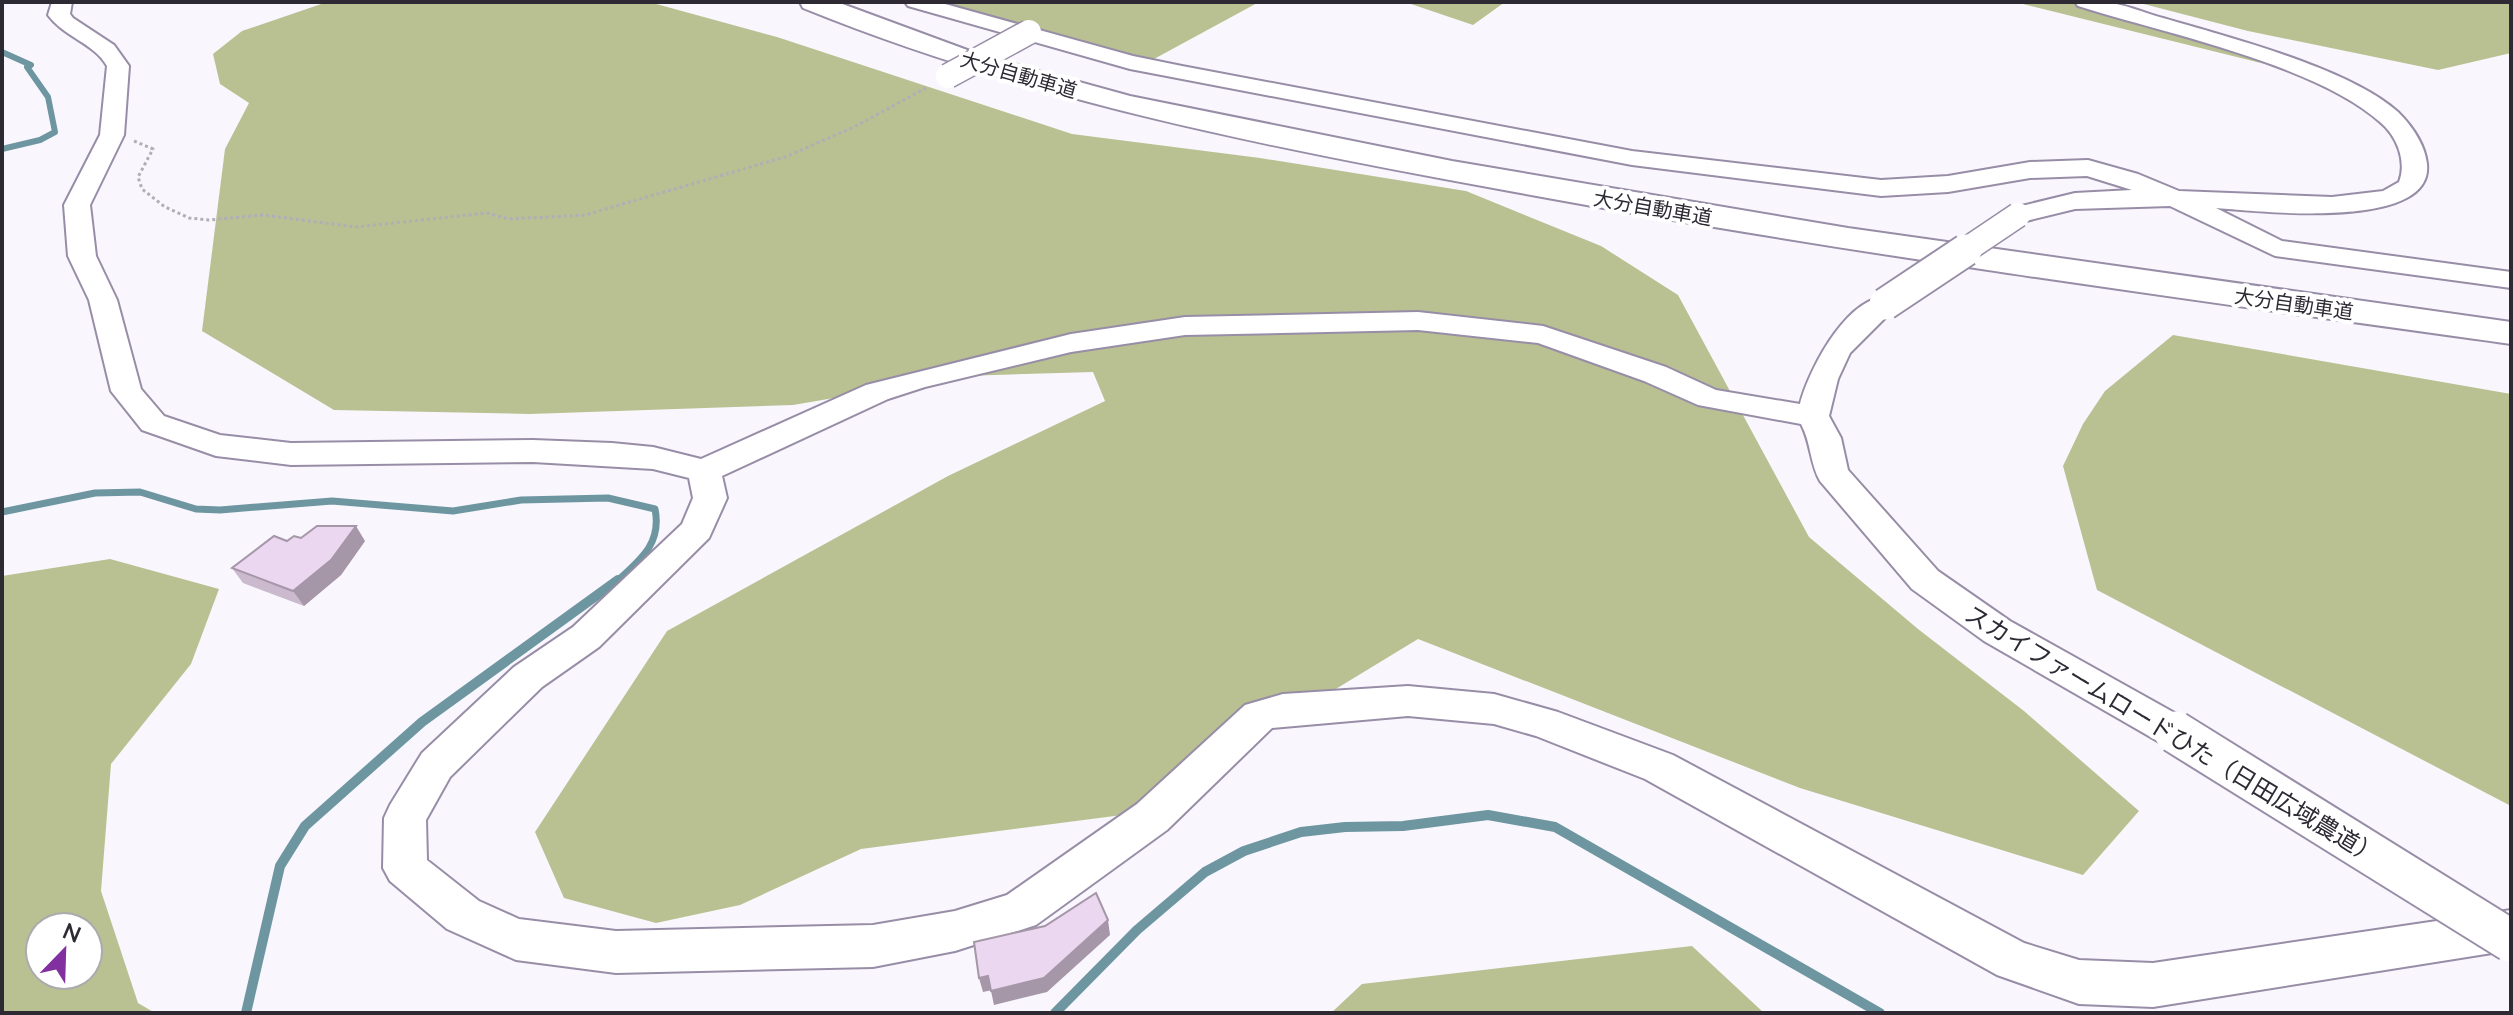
<svg xmlns="http://www.w3.org/2000/svg" width="2513" height="1015" viewBox="0 0 2513 1015" font-family="Lato,'Noto Sans JP',sans-serif">
<rect width="100%" height="100%" fill="#f9f7fd"/>
<!-- forest -->
<path fill="#b9c192" fill-rule="evenodd" d="M327,2H649L777,37L1072,134L1260,158L1466,191L1601,246L1678,295L1809,537L1918,629L2024,711L2139,811L2083,875L1800,788L1418,639L1130,814L861,849L740,905L656,923L564,898L535,832L667,631L948,476L1105,401L1093,372L963,376L793,405L530,414L334,410L202,331L225,149L249,103L220,84L213,54L242,31Z
M924,2H1259L1154,59L1137,58Z
M1405,2H1505L1473,25Z
M2015,2H2077L2277,67Z
M2136,2H2511V53L2438,70L2248,31Z
M2173,335L2511,394V806L2097,590L2063,466L2083,424L2105,391Z
M110,559L219,589L191,664L111,764L101,891L138,1003L155,1013H2V576ZM88,927V975H40V927Z
M1692,946L1764,1013H1331L1362,984Z"/>
<g fill="none" stroke-linecap="round" stroke-linejoin="round">
<!-- stream-far2 -->
<path stroke="#6e96a1" stroke-width="6" d="M2,52L31,65L27,67L48,97L55,132L40,140L2,149"/>
<!-- stream-far1 -->
<path stroke="#6e96a1" stroke-width="7" d="M2,512L95,493L140,492L196,509L220,510L332,501L453,511L521,500L608,498L655,509C662,544 640,560 616,582"/>
<!-- stream -->
<path stroke="#6e96a1" stroke-width="10" d="M246,1013L280,866L305,826L422,722L618,580
M1055,1013L1137,930L1205,872L1244,851L1301,832L1345,827L1403,826L1488,815L1555,827L1880,1013"/>
<!-- minor casing -->
<g stroke="#988da7" stroke-width="4">
<path id="minor" d="M52,2H72L70,14L73,18L114,45L129,66L124,135L90,205L96,256L117,300L141,389L164,416L220,435L291,443L533,440L612,443L653,447L701,459L866,385L1071,334L1185,317L1418,312L1543,326L1666,367L1716,390L1800,404C1809,369 1851,287 1895,298L1899,304L1850,353L1838,379L1829,416L1841,438L1848,470L1938,571L2010,621L2189,721L2195,732L2189,743L2175,748L2161,743L1984,641L1912,589L1820,481C1810,464 1811,442 1801,424L1698,405L1644,381L1538,343L1418,330L1185,335L1071,352L925,387L888,399L722,476L727,498L709,538L599,647L542,687L450,777L426,820L427,860L479,901L519,919L616,931L873,925L955,911L1007,895L1137,804L1245,705L1283,694L1408,686L1494,694L1558,712L1673,755L2024,943L2079,960L2153,963L2511,910V950L2153,1007L2079,1004L1997,975L1645,779L1536,736L1494,724L1408,716L1272,728L1167,830L1036,925L955,951L873,967L616,973L516,960L447,929L390,881L383,868L384,818L390,805L422,753L514,667L573,627L682,524L693,498L689,478L653,469L533,462L291,465L216,456L142,430L111,391L89,300L68,256L64,205L100,135L107,66C94,43 64,37 48,15Z
M905,2H938L1133,56L1182,66L1632,151L1881,180L1948,176L2030,162L2088,160L2138,174L2179,191L2332,197L2383,191L2399,182C2407,161 2397,136 2380,122C2315,64 2163,33 2078,6L2075,2C2085,2 2095,1 2105,2C2124,4 2145,13 2163,18C2228,37 2349,68 2398,112C2412,126 2425,145 2427,164C2434,232 2257,211 2216,208L2282,241L2511,272V288L2275,256L2170,206L2075,209L2018,223L2009,221L2005,215L2009,209L2075,193L2132,190L2087,176L2030,178L1948,192L1881,196L1632,165L1130,69L908,6Z"/>
</g>
<!-- highway casing -->
<g stroke="#988da7" stroke-width="4">
<path id="highway" d="M800,2H837L978,54L1130,96L1452,161L1848,228L2511,322V344C2178,298 1845,253 1515,192C1272,148 1032,101 803,8Z"/>
</g>
<!-- path -->
<path stroke="#b1aeb5" stroke-width="3" stroke-dasharray="3 3" stroke-linecap="butt" d="M134,141L153,149L138,177L142,189L165,207L189,218L209,220L263,215L356,227L487,213L509,219L585,215L785,157L854,127L926,88"/>
<!-- minor -->
<use href="#minor" fill="#fff" fill-rule="evenodd"/>
<!-- highway -->
<use href="#highway" fill="#fff" fill-rule="evenodd"/>
<!-- minor-bridge-far2 casing -->
<g stroke="#988da7" stroke-width="27" stroke-linecap="butt">
<path id="minor-bridge-far2" d="M948,76L1029,32
M1963,252L2018,215"/>
</g>
<!-- minor-bridge-far1 casing -->
<g stroke="#988da7" stroke-width="35" stroke-linecap="butt">
<path id="minor-bridge-far1" d="M1885,304L1966,250"/>
</g>
<!-- minor-bridge casing -->
<g stroke="#988da7" stroke-width="45" stroke-linecap="butt">
<path id="minor-bridge" d="M2175,732L2511,941"/>
</g>
<!-- minor-bridge-far2 -->
<use href="#minor-bridge-far2" stroke="#fff" stroke-width="24"/>
<!-- minor-bridge-far1 -->
<use href="#minor-bridge-far1" stroke="#fff" stroke-width="31"/>
<!-- minor-bridge -->
<use href="#minor-bridge" stroke="#fff" stroke-width="41"/>
</g>
<!-- wall -->
<path fill="#cbb9ce" d="M301,538L365,541L341,575L304,606L243,583L232,568L287,541Z"/>
<!-- shaded-wall -->
<path fill="#a596a8" d="M356,526L365,541L341,575L304,606L293,591Z
M1108,920L1110,935L1047,992L994,1005L991,991Z
M988,976L992,990L983,992L979,978Z"/>
<!-- building -->
<path fill="#ecd7f0" stroke="#a596a8" stroke-width="2" d="M317,526H356L331,560L293,591L232,568L274,536L287,541L294,536L301,538Z
M1096,893L1108,920L1044,978L991,991L988,976L979,978L974,942L1045,926Z"/>
<g text-anchor="middle" dominant-baseline="central" stroke-width="8" stroke-linejoin="round" paint-order="stroke">
<!-- far-street labels -->
<g font-size="20" fill="#2e2a34" stroke="#fff">
<text transform="translate(1019 74) rotate(16)">大分自動車道</text>
<text transform="translate(1653 207) rotate(10)">大分自動車道</text>
<text transform="translate(2294 303) rotate(8)">大分自動車道</text>
</g>
<!-- street labels -->
<g font-size="24" fill="#2e2a34" stroke="#fff">
<text transform="translate(2173 734) rotate(31)">スカイファームロードひた（日田広域農道）</text>
</g>
</g>
<!-- border -->
<rect width="2513" height="1015" fill="none" stroke="#2e2a34" stroke-width="8"/>
<!-- north arrow -->
<g transform="translate(64 951) rotate(23)"><circle r="38" fill="#ffffff" stroke="#abaaae" stroke-width="2"/>
<path d="M0-6L14 30L0 20L-14 30Z" fill="#8130a0"/>
<text y="-12" font-size="22" font-weight="bold" text-anchor="middle" fill="#2e2a34">N</text>
</g>
</svg>
